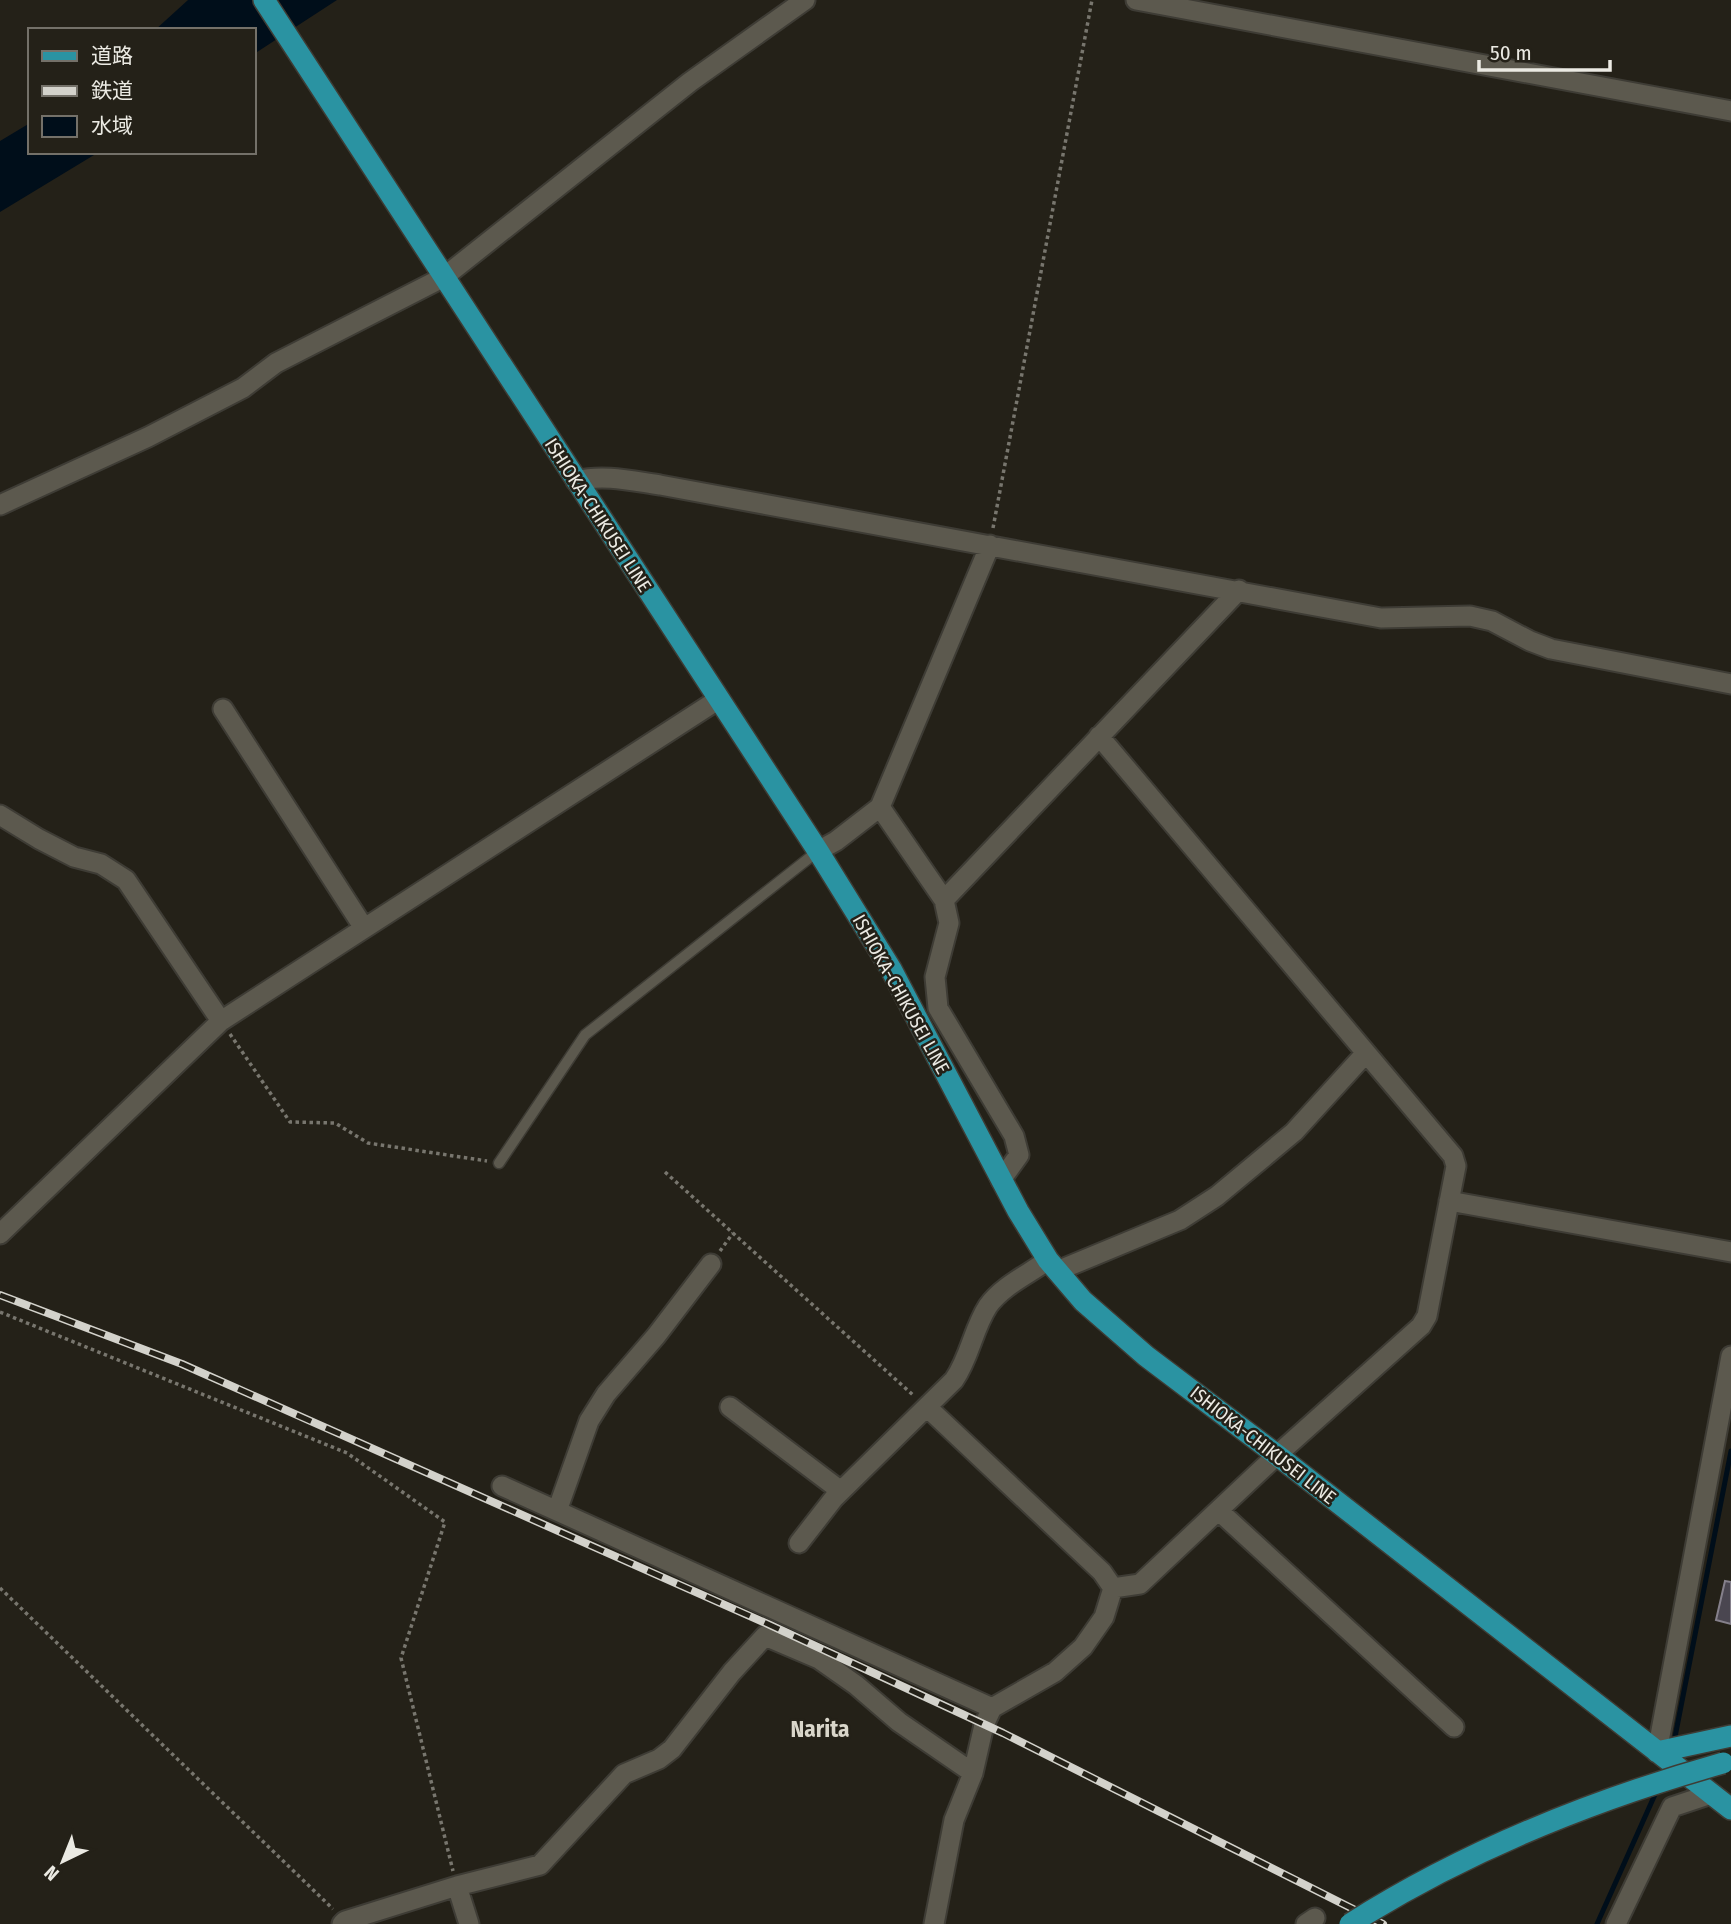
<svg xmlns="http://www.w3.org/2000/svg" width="1731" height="1924" viewBox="0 0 1731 1924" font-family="'Fira Sans Condensed','Noto Sans JP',sans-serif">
<rect width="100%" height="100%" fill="#242118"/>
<!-- water -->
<path fill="#000e1a" d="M188,0H337L254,54V30H155Z
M30,123V152H99L0,212V141Z"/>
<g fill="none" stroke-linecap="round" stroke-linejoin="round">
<!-- stream -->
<path stroke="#000e1a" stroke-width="5" d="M1675,1737L1731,1451
M1597,1924L1657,1790"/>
</g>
<!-- building -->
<path fill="#4a4650" stroke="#85808b" stroke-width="2" d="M1725,1581L1731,1582V1624L1716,1620Z"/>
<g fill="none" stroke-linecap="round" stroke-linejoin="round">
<!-- lane casing -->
<g stroke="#3e3c35" stroke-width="13">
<path id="lane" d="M499,1163L585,1035L818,851"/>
</g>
<!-- street casing -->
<g stroke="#3e3c35" stroke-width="23">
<path id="street" d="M1136,0L1731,111
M576,481C604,474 632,481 660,485L1381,618L1470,616L1492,621L1530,641L1551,649L1731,684
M0,505L148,437L243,388L276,363L444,277L690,82L805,0
M223,709L364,928
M1099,736L1453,1156L1456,1166L1427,1316L1421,1326L1277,1455L1140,1584L1113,1588
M880,807L944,900L949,923L935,977L938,1008L1014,1136L1019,1155L1001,1180
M0,815L39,839L74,857L101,864L126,880L221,1021
M818,851L836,841L880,807L990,545
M944,900L1239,590
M1449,1201L1731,1252
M0,1234L221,1021L719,699
M1057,1271L1180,1220L1217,1196L1294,1132L1365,1054
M730,1407L841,1491
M928,1408L1102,1572L1113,1588L1104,1617L1083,1647L1055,1672L992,1708L984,1725L973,1773L954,1820L934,1924
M502,1486L992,1708
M557,1511L589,1421L606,1394L656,1336L711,1264
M1219,1511L1454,1727
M799,1543L834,1498L954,1380C970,1357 973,1329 988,1306C1002,1286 1029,1274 1048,1260
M1657,1752L1731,1356
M457,1886L469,1924
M342,1924L345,1921L457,1886L540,1865L624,1774L659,1759L672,1749L732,1672L765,1636L819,1659L856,1685L899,1722L973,1773
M1306,1924L1315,1918
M1616,1924L1672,1807L1711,1794"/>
</g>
<!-- primary casing -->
<g stroke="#3e3c35" stroke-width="24">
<path id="primary" d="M264,0L818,851L891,969L1018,1211L1048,1260L1083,1301L1146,1356L1277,1455L1731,1809
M1657,1752L1731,1736"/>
</g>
<!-- path -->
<path stroke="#78766e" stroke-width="3.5" stroke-dasharray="3.5 3.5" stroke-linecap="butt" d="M993,528L1092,0
M230,1034L290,1122L335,1123L368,1143L487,1161
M665,1172L913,1395
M720,1251L733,1233
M0,1312L347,1453L445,1522L401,1658L453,1871
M0,1588L333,1909"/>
<!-- lane -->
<use href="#lane" stroke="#5c594e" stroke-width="10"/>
<!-- street -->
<use href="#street" stroke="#5c594e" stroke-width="19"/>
<!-- primary -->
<use href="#primary" stroke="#2a93a2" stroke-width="21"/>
<!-- rail casing -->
<g stroke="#d3d2cb" stroke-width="8">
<path id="rail" d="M0,1295L182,1364L770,1625L1003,1733L1383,1924"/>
</g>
<!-- rail -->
<use href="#rail" stroke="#242118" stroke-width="5" stroke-dasharray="16" stroke-linecap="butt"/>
<!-- primary-bridge casing -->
<g stroke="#3e3c35" stroke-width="24" stroke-linecap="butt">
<path id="primary-bridge" d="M1350,1924C1465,1851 1592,1800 1723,1763"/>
</g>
<!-- primary-bridge -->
<use href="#primary-bridge" stroke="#2a93a2" stroke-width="21"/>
</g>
<g text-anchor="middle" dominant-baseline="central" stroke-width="5" stroke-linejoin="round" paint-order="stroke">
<!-- street labels -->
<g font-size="19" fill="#ebeae3" stroke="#242118">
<text transform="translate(598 515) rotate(57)">ISHIOKA-CHIKUSEI LINE</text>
<text transform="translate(901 994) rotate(61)">ISHIOKA-CHIKUSEI LINE</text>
<text transform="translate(1263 1445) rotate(38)">ISHIOKA-CHIKUSEI LINE</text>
</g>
<!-- quarter labels -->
<g font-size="23" font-weight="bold" fill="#d9d6ca" stroke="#242118">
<text x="820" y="1729">Narita</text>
</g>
</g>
<!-- legend -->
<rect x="28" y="28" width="228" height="126" fill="#242118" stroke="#747169" stroke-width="2"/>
<rect x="42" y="51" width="35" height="10" fill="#2a93a2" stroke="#747169" stroke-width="2"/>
<text x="91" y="63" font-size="21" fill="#ebeae3">道路</text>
<rect x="42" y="86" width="35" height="10" fill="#d3d2cb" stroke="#747169" stroke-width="2"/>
<text x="91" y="98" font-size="21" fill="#ebeae3">鉄道</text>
<rect x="42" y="116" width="35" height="21" fill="#000e1a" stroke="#747169" stroke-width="2"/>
<text x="91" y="133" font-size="21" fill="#ebeae3">水域</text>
<!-- north arrow -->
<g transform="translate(63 1861) rotate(223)" stroke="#242118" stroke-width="5" paint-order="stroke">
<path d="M0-5L12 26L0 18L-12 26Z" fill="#ebeae3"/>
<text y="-10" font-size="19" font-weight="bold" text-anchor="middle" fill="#ebeae3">N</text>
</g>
<!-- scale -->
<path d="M1479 60v10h131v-10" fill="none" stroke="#ebeae3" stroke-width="3.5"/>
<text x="1490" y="60" font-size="21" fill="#ebeae3" stroke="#242118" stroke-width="5" paint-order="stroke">50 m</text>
</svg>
